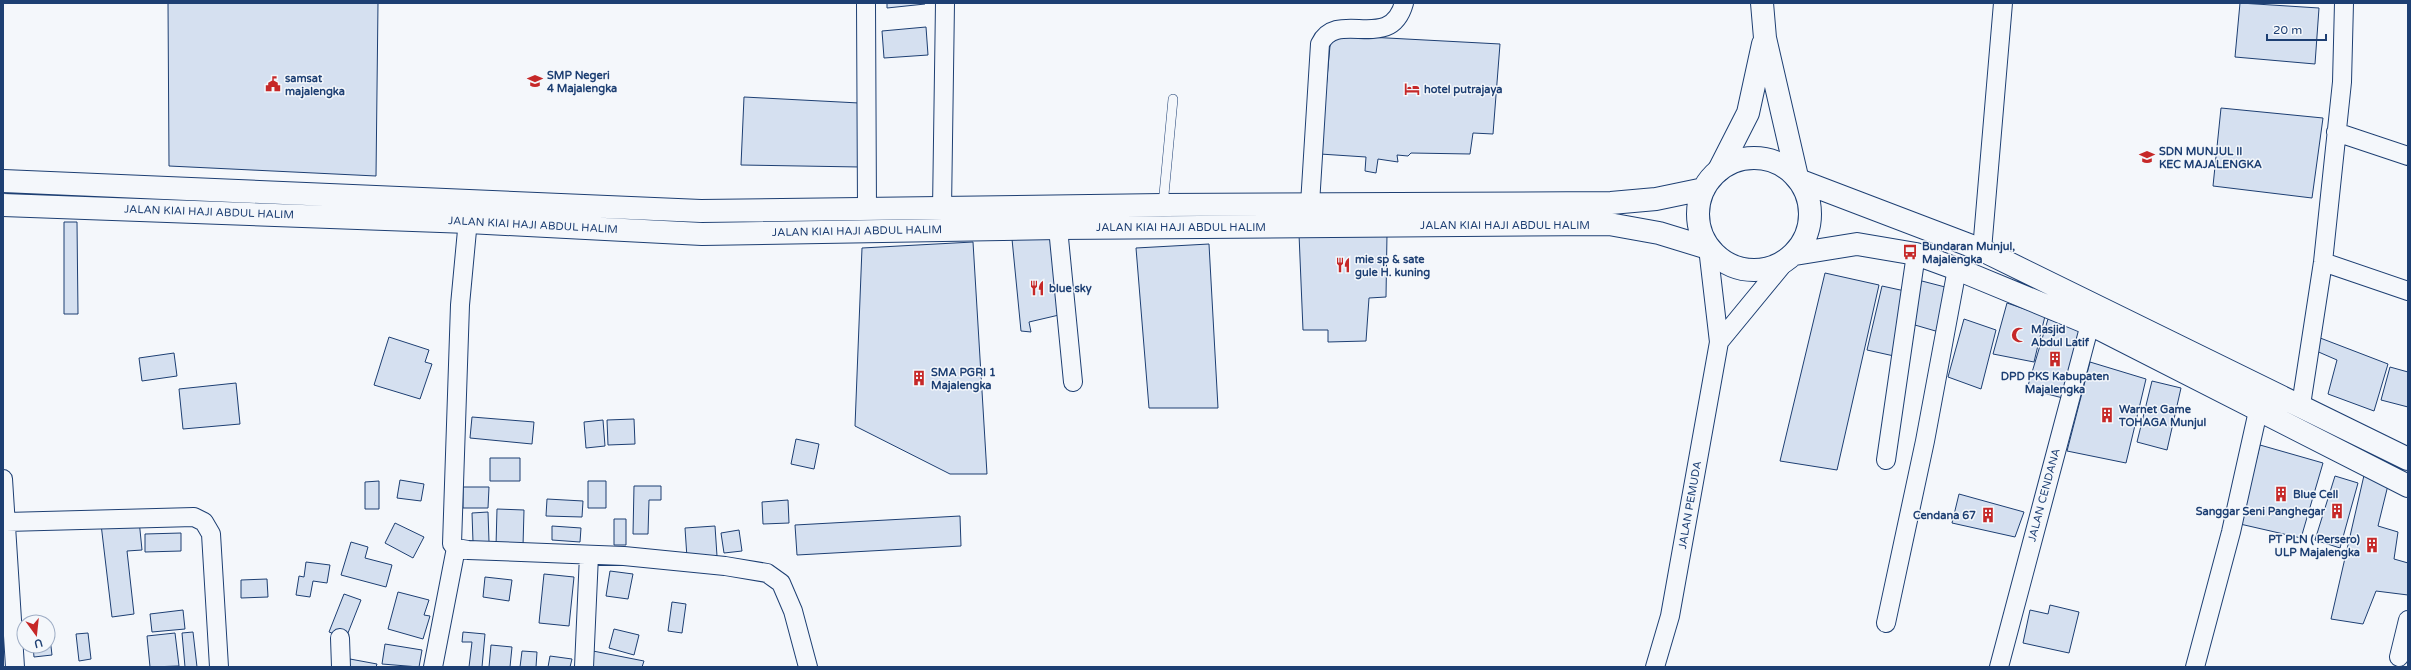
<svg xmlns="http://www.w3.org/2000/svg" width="2411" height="670" viewBox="0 0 2411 670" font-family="'Varela Round',sans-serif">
<rect width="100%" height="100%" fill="#f4f7fb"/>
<!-- building -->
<path fill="#d5e0f0" stroke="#1d3f73" d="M168,3H378L376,176L169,166Z
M887,3H924L925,4L887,8Z
M2240,3L2319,8L2315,64L2235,57Z
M926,27L928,55L884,58L882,31Z
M1331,35L1500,44L1493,134L1473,133L1470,154L1411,153L1408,156L1397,155L1398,162L1378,159L1376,173L1365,171L1366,157L1320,154Z
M744,97L859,103L860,167L741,165Z
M2221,108L2323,118L2312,198L2213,186Z
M64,222H77L78,314H64Z
M1299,234H1387L1386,297L1369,298L1366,341L1328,342V330H1303Z
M1053,237L1059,315L1029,322L1031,332L1021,331L1012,239Z
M973,242L987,474H950L855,426L862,248Z
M1209,244L1218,408H1149L1136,248Z
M1825,273L1879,285L1837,470L1780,461Z
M1918,280L1949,288L1939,332L1908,323Z
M1882,286L1905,291L1894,356L1867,350Z
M2007,303L2045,316L2034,362L1993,354Z
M1964,319L1996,330L1981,389L1948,377Z
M2048,319L2082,328L2063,398L2027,389Z
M2315,336L2388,364L2374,411L2328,394L2337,360L2314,350Z
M389,337L429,350L425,362L432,364L420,399L374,385Z
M174,353L177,376L142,381L139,358Z
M2090,362L2146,379L2126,463L2067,451Z
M2390,367L2408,372V407L2381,400Z
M2152,381L2181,388L2167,450L2137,442Z
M236,383L240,424L183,429L179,389Z
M472,417L534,422L532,444L470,438Z
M634,419L635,444L608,445L607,420Z
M603,420L605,446L586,448L584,422Z
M796,439L819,444L814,469L791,464Z
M2260,445L2323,463L2301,538L2240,524Z
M490,458H520V481H490Z
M2365,471L2389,481L2378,526L2398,532L2394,559L2408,563V595L2376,591L2363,624L2331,619Z
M2335,476L2358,483L2340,548L2315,540Z
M400,480L424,484L421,501L397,498Z
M379,481V509H365V482Z
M588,481H606V508H588Z
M634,486H661V500H649L648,534H633Z
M463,487H489L488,508H463Z
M1959,494L2024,512L2015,537L1952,523Z
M547,499L583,501L582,517L546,516Z
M788,500L789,523L763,524L762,502Z
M497,509L524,510L523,546H496Z
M488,512L489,542H473L472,513Z
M960,516L961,546L797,555L795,525Z
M614,519H626V545H614Z
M139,520L142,550L127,551L134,614L112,617L101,524Z
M395,523L424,537L413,558L385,543Z
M552,526L581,528L580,542L552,540Z
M715,526L717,556L687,558L685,528Z
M739,530L742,551L724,553L721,533Z
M181,533V551L145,552V534Z
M351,542L368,547L365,558L392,565L386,587L341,575Z
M306,562L330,565L327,583L313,581L310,597L296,595L299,576L304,577Z
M610,571L633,574L628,599L606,596Z
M544,574L574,577L569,626L539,623Z
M485,577L512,580L509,601L483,597Z
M267,579L268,597L241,598V580Z
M398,592L429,600L424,615L430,616L423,639L388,629Z
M344,594L361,600L346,638L329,632Z
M672,602L686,604L682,633L668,631Z
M2050,605L2079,612L2069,653L2023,643L2030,610L2048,614Z
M183,610L185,629L152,632L150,614Z
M48,621L52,655L34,657L33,646H48V622H41Z
M614,629L639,635L634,655L609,648Z
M193,632L197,667H185L182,633Z
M463,632L485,634L482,667H469L472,642H462Z
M88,633L91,659L79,661L76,634Z
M175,633L179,666L150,667L147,636Z
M385,644L422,650L419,667L382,664Z
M491,645L512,647L510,667H489Z
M522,651L537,652L536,667H520Z
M593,651L644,661L642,667H590Z
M550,656L572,659L570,667H548Z
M350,659L377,664L376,667H349Z"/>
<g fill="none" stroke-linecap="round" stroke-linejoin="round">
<!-- service casing -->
<g stroke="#1d3f73" stroke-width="10">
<path id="service" d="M1163,205L1173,99"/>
</g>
<!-- minor casing -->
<g stroke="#1d3f73" stroke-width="20">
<path id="minor" d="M866,4L867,209
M2336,132L2408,156
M1310,204L1320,44C1337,8 1390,54 1404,3
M469,209L460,305L452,544L456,548L468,550L624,556L725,566L767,573L781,583L793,611L808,667
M942,209L945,3
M1058,228L1073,382
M1982,250L2003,3
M2323,262L2408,291
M1719,342L1784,263
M2301,405L2323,262L2342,82L2344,3
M1886,460L1916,254
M3,479L15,667
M6,522L194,517L204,522L211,534L219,667
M1886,623L1925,441L1957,269
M340,638L341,667
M2399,657L2408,620
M433,667L456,548
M584,667L589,555
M1655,667L1670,616L1719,342L1708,248
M1999,667L2090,324
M2195,667L2231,532L2258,411"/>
</g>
<!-- secondary casing -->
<g stroke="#1d3f73" stroke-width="24">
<path id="secondary" d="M1762,3L1765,38L1797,177
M1719,170L1748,113L1763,44"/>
</g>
<!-- primary casing -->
<g stroke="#1d3f73" stroke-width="24">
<path id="primary" d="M1698 214a56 56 0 1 1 112 0a56 56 0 1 1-112 0Z
M3,181L701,211L1163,205L1611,203L1656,199L1704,189
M1801,181L1982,250L2408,459
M3,205L468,222L702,234L1058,228L1609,224L1659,233L1708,248
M1795,254L1857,244L1916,254L1957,269L2090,324L2408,486"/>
</g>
<!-- service -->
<use href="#service" stroke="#f4f7fb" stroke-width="9"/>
<!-- minor -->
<use href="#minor" stroke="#f4f7fb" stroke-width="18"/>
<!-- secondary -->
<use href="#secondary" stroke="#f4f7fb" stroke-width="22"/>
<!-- primary -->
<use href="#primary" stroke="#f4f7fb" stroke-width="22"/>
</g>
<!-- icons -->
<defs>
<g id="school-bare" transform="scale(1.2)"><path d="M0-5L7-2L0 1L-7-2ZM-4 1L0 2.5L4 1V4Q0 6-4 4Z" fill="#c62828" stroke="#f4f7fb" stroke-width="2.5" paint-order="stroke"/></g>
<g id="civic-bare" transform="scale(1.2)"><path d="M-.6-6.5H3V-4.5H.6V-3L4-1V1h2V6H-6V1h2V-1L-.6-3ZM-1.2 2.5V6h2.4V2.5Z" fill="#c62828" stroke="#f4f7fb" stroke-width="2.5" paint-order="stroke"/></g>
<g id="hotel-bare" transform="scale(1.2)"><path d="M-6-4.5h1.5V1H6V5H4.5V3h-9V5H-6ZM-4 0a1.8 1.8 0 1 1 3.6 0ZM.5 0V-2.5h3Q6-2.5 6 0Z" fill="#c62828" stroke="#f4f7fb" stroke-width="2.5" paint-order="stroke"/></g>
<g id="bus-bare" transform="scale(1.2)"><path d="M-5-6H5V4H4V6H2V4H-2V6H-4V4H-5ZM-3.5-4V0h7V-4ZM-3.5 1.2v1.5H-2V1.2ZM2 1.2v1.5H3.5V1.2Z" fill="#c62828" stroke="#f4f7fb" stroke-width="2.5" paint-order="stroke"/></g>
<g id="restaurant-bare" transform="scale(1.2)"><path d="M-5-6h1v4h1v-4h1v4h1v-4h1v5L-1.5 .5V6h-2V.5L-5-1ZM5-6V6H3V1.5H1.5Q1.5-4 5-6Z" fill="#c62828" stroke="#f4f7fb" stroke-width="2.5" paint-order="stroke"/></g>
<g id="mosque-bare" transform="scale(1.2)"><path d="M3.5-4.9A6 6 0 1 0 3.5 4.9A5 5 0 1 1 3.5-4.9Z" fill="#c62828" stroke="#f4f7fb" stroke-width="2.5" paint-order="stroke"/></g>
<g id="building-bare" transform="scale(1.2)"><path d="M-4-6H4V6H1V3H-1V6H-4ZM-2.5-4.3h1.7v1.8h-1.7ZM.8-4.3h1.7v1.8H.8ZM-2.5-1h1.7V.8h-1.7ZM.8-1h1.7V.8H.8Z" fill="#c62828" stroke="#f4f7fb" stroke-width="2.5" paint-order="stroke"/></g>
</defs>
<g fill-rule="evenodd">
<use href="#school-bare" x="535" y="81"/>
<use href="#civic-bare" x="273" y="84"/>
<use href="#hotel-bare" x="1412" y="89"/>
<use href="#school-bare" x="2147" y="157"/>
<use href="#bus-bare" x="1910" y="252"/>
<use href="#restaurant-bare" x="1343" y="265"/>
<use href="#restaurant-bare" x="1037" y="288"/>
<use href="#mosque-bare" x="2019" y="335"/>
<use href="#building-bare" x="2055" y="359"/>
<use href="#building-bare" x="919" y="378"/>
<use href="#building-bare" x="2107" y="415"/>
<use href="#building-bare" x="2281" y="494"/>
<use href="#building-bare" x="2337" y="511"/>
<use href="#building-bare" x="1988" y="515"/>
<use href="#building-bare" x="2372" y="545"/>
</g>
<g text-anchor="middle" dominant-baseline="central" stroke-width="3" stroke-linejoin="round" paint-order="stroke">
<!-- poi labels -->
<g font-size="11" font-weight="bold" fill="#1d3f73" stroke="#f4f7fb" text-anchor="start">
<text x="547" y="75">SMP Negeri<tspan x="547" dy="13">4 Majalengka</tspan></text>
<text x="285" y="78">samsat<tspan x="285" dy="13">majalengka</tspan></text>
<text x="1424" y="89">hotel putrajaya</text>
<text x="2159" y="151">SDN MUNJUL II<tspan x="2159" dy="13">KEC MAJALENGKA</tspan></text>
<text x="1922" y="246">Bundaran Munjul,<tspan x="1922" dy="13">Majalengka</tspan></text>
<text x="1355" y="259">mie sp &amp; sate<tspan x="1355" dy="13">gule H. kuning</tspan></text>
<text x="1049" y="288">blue sky</text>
<text x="2031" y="329">Masjid<tspan x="2031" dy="13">Abdul Latif</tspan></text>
<text x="931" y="372">SMA PGRI 1<tspan x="931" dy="13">Majalengka</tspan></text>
<text x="2055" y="376" text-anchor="middle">DPD PKS Kabupaten<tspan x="2055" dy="13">Majalengka</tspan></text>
<text x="2119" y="409">Warnet Game<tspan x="2119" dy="13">TOHAGA Munjul</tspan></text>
<text x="2293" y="494">Blue Cell</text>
<text x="2325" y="511" text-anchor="end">Sanggar Seni Panghegar</text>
<text x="1976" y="515" text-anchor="end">Cendana 67</text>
<text x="2360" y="539" text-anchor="end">PT PLN ( Persero)<tspan x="2360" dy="13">ULP Majalengka</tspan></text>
</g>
<!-- street labels -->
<g font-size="11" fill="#1d3f73" stroke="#f4f7fb">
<text transform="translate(209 212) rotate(2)">JALAN KIAI HAJI ABDUL HALIM</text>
<text transform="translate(533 225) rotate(3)">JALAN KIAI HAJI ABDUL HALIM</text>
<text x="1505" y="225">JALAN KIAI HAJI ABDUL HALIM</text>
<text x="1181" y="227">JALAN KIAI HAJI ABDUL HALIM</text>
<text transform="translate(857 231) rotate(-1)">JALAN KIAI HAJI ABDUL HALIM</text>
<text transform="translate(2044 495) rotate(-75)">JALAN CENDANA</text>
<text transform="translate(1690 505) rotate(-80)">JALAN PEMUDA</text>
</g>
</g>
<!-- border -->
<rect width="2411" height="670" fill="none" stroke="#1d3f73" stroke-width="8"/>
<!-- north arrow -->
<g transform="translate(36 634) rotate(165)"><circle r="19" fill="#f4f7fb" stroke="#9eadc5"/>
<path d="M0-3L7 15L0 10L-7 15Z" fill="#c62828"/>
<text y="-6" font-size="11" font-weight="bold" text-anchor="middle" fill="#1d3f73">U</text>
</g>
<!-- scale -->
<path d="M2267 34v6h59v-6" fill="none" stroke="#1d3f73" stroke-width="2"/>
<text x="2273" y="34" font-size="12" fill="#1d3f73" stroke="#f4f7fb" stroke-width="3" paint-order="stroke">20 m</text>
</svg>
